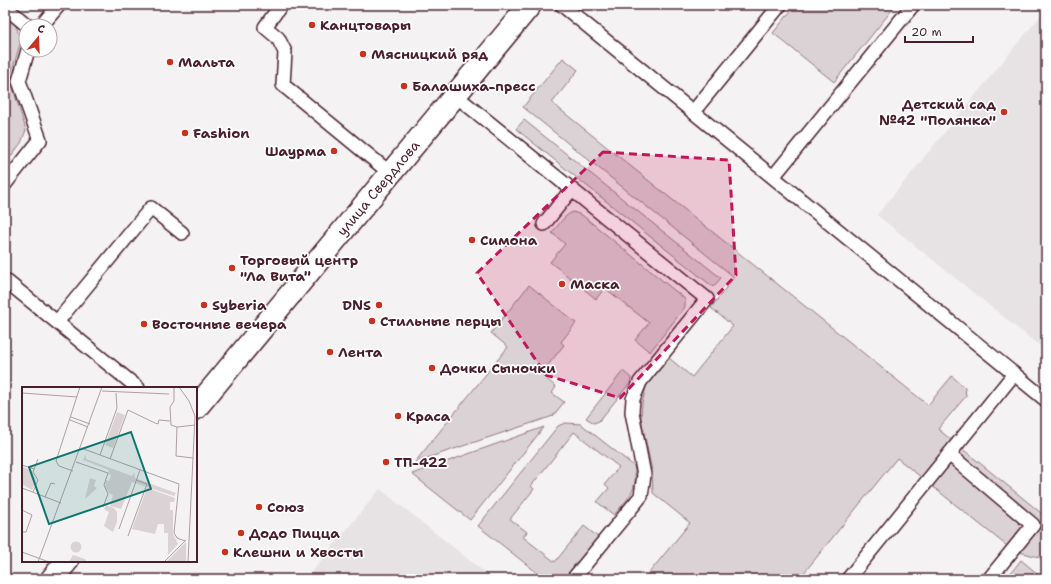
<svg xmlns="http://www.w3.org/2000/svg" width="1051" height="584" viewBox="0 0 1051 584" font-family="'Shantell Sans',sans-serif">
<rect width="100%" height="100%" fill="#f4f2f2"/>
<filter id="ink" filterUnits="userSpaceOnUse"><feTurbulence type="fractalNoise" baseFrequency=".025" numOctaves="2"/><feDisplacementMap in="SourceGraphic" scale="8" xChannelSelector="R" yChannelSelector="G"/><feConvolveMatrix kernelMatrix="1 2 1 2 8 2 1 2 1" color-interpolation-filters="sRGB"/></filter>
<g filter="url(#ink)">
<!-- built -->
<path fill="#e7e2e3" d="M1046,9V351L877,215Z
M380,489L493,579H306Z"/>
<!-- green -->
<path fill="#dbd2d5" stroke="#927880" d="M796,5H896L834,82L773,33Z
M5,15L15,23L21,41L11,74L12,85L26,130L21,143L5,164Z
M563,58L578,70L552,103L928,405L952,376L965,388L966,396L938,429L1046,517V559L1012,550L897,458L799,579H644L690,523L653,493L652,471L641,418L642,403L647,384L669,358L692,377L733,326L711,308L734,277L523,107Z
M524,120L721,278L713,287L516,129Z
M573,212L582,215L685,299V307L682,311L650,352L635,340L649,323L605,288L596,299L550,262L565,244L552,233C558,226 564,215 573,212Z
M529,285L576,323L561,342L564,345L541,374L556,387L552,393L564,402L553,416L415,462L508,347L491,333Z
M623,371L631,378L630,383L599,421L594,423L586,418Z
M565,423L581,424L634,466C639,490 628,498 614,515L597,502L609,488L605,484L619,467L574,432L531,486L534,489L510,519L527,532L523,537L555,562L584,526L598,537L564,579H545L478,526L558,426Z
M544,427L470,520L412,474Z
M1021,560L1044,579H1006Z"/>
<g fill="none" stroke-linecap="round" stroke-linejoin="round">
<!-- lane casing -->
<g stroke="#4a1f2b" stroke-width="16">
<path id="lane" d="M281,5L265,27L278,38L285,52L283,85L390,173
M562,5L1046,400
M5,7L28,26
M41,26L59,5
M455,95L707,299L640,382L633,399L632,412L644,475L641,496L573,579
M693,112L780,5
M773,177L913,5
M5,184L40,140L19,81L28,50
M544,224L571,190
M5,280L138,388
M57,322L151,208L182,233
M949,454L1033,525L989,579
M848,579L1014,374"/>
</g>
<!-- secondary casing -->
<g stroke="#4a1f2b" stroke-width="25">
<path id="secondary" d="M196,408L530,5
M52,579L67,561"/>
</g>
<!-- lane -->
<use href="#lane" stroke="#fff" stroke-width="13"/>
<!-- secondary -->
<use href="#secondary" stroke="#fff" stroke-width="22"/>
</g>
</g>
<!-- marked area -->
<path fill="#c2185b" fill-opacity="0.2" stroke="#c2185b" stroke-width="3" stroke-dasharray="8 5" stroke-linejoin="round" d="M603,152L729,160L736,275L620,398L546,375L477,273Z"/>
<!-- markers -->
<g fill="#c8321e" stroke="#fff" stroke-width="1.5">
<circle cx="312" cy="25" r="4"/>
<circle cx="363" cy="54" r="4"/>
<circle cx="170" cy="62" r="4"/>
<circle cx="404" cy="86" r="4"/>
<circle cx="1004" cy="112" r="4"/>
<circle cx="185" cy="133" r="4"/>
<circle cx="334" cy="151" r="4"/>
<circle cx="472" cy="240" r="4"/>
<circle cx="232" cy="268" r="4"/>
<circle cx="562" cy="284" r="4"/>
<circle cx="204" cy="305" r="4"/>
<circle cx="379" cy="305" r="4"/>
<circle cx="372" cy="321" r="4"/>
<circle cx="144" cy="324" r="4"/>
<circle cx="330" cy="352" r="4"/>
<circle cx="432" cy="368" r="4"/>
<circle cx="398" cy="416" r="4"/>
<circle cx="386" cy="462" r="4"/>
<circle cx="259" cy="507" r="4"/>
<circle cx="241" cy="533" r="4"/>
<circle cx="225" cy="552" r="4"/>
</g>
<g text-anchor="middle" dominant-baseline="central" stroke-width="3.5" stroke-linejoin="round" paint-order="stroke">
<!-- poi labels -->
<g font-size="14" font-weight="bold" fill="#4a1f2b" stroke="#fff" text-anchor="start">
<text x="320" y="25">Канцтовары</text>
<text x="371" y="54">Мясницкий ряд</text>
<text x="178" y="62">Мальта</text>
<text x="412" y="86">Балашиха-пресс</text>
<text x="996" y="104" text-anchor="end">Детский сад<tspan x="996" dy="16">№42 "Полянка"</tspan></text>
<text x="193" y="133">Fashion</text>
<text x="326" y="151" text-anchor="end">Шаурма</text>
<text x="480" y="240">Симона</text>
<text x="240" y="260">Торговый центр<tspan x="240" dy="16">"Ла Вита"</tspan></text>
<text x="570" y="284">Маска</text>
<text x="212" y="305">Syberia</text>
<text x="371" y="305" text-anchor="end">DNS</text>
<text x="380" y="321">Стильные перцы</text>
<text x="152" y="324">Восточные вечера</text>
<text x="338" y="352">Лента</text>
<text x="440" y="368">Дочки Сыночки</text>
<text x="406" y="416">Краса</text>
<text x="394" y="462">ТП-422</text>
<text x="267" y="507">Союз</text>
<text x="249" y="533">Додо Пицца</text>
<text x="233" y="552">Клешни и Хвосты</text>
</g>
<!-- street labels -->
<g font-size="14" fill="#4a1f2b" stroke="#fff">
<text transform="translate(378 188) rotate(-50)">улица Свердлова</text>
</g>
</g>
<!-- overview -->
<g transform="translate(22 387)">
<rect width="175" height="175" fill="#f4f2f2"/>
<path d="M95,25L103,28L91,61L83,58ZM64,67V72L110,89L112,85L113,91L154,106L152,109L110,95L99,122L88,119L91,108L87,106L83,100L84,93L87,94L89,88L86,87L87,83L61,73ZM0,79L10,84L14,94L10,103L0,97ZM68,91L74,93L72,99L75,101L63,112ZM125,101L153,111L152,115H148V123H151V147L156,157L146,168V146H142V137H136L133,147L110,142ZM84,118L92,121L95,125V135L91,145L82,139L87,125L82,122ZM48.5 160a5.5 5.5 0 1 1 11 0a5.5 5.5 0 1 1-11 0ZM164,155V175H144ZM51,168L63,172L65,175H47Z" fill="#dbd2d5"/>
<path fill="none" stroke="#b09ea2" stroke-width="1" d="M152,0V14L148,20L149,38L155,40L173,38M157,0L167,14L173,29L166,175M80,4L147,7M0,6L55,10M49,30L68,37M48,33L66,40M59,61L157,97L152,146L155,151L163,154M78,68L95,21L94,6M154,69L155,40M154,69L171,71M88,72L106,23L133,36L136,37L137,33L148,34M54,75L86,86L82,98L86,107L81,120M0,78L12,82M51,84L37,79L34,74L58,0M0,101L39,116M11,105L16,93L11,85L16,72M23,110L29,96L33,97M0,123L10,128L4,145H0M97,142L118,83M106,149L125,97L114,93M0,165L27,175M16,175L80,0M142,175L164,153"/>
<path fill="#0f766e" fill-opacity="0.15" stroke="#0f766e" stroke-width="2" d="M109,45L129,102L27,137L7,80Z"/>
<rect width="175" height="175" fill="none" stroke="#4a1f2b" stroke-width="2"/>
</g>
<!-- margin -->
<rect width="1051" height="584" fill="none" stroke="#fff" stroke-width="20"/>
<rect x="10" y="10" width="1031" height="564" fill="none" stroke="#4a1f2b" stroke-width="1.5" filter="url(#ink)"/>
<!-- north arrow -->
<g transform="translate(38 38) rotate(19)"><circle r="19" fill="#ffffff" stroke="#b7a5aa"/>
<path d="M0-3L7 15L0 10L-7 15Z" fill="#c8321e"/>
<text y="-6" font-size="11" font-weight="bold" text-anchor="middle" fill="#4a1f2b">С</text>
</g>
<!-- scale -->
<path d="M905 36v6h68v-6" fill="none" stroke="#4a1f2b" stroke-width="2"/>
<text x="911" y="36" font-size="12" fill="#4a1f2b" stroke="#ffffff" stroke-width="3" paint-order="stroke">20 m</text>
</svg>
